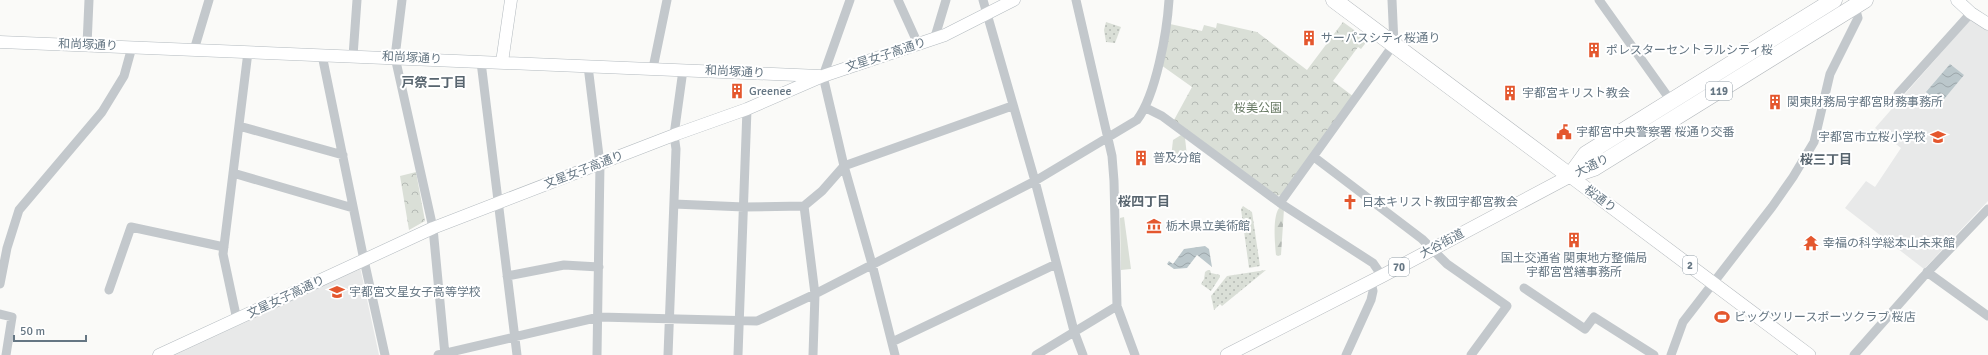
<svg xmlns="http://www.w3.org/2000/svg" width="1988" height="355" viewBox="0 0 1988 355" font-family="Signika,'Noto Sans JP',sans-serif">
<defs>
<pattern id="forest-firs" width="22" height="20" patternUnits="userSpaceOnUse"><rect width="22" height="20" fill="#dadfd7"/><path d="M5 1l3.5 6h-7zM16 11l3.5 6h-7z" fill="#b4b9b4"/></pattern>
<pattern id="park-crowns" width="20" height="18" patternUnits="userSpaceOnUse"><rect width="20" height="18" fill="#dadfd7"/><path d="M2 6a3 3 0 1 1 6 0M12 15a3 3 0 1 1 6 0" fill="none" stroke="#b4b9b4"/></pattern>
<pattern id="garden-dots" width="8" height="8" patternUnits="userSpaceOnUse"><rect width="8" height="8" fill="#dadfd7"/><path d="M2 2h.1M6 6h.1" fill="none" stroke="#b4b9b4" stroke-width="1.8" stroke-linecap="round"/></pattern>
<pattern id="water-waves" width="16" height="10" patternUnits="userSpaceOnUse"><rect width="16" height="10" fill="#bbc7cb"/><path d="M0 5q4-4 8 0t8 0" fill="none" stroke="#9ca6aa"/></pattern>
</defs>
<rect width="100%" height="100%" fill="#fafaf8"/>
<!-- built -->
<path fill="#e8e9e9" d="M1971,19L1988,31V201L1924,269L1845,208L1866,181L1875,187L1901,148L1875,128Z
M360,267L379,355H172L258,316Z"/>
<!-- grass -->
<path fill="#dadfd7" d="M1181,135L1185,138L1187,156L1180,164L1173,161V159L1171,158L1173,140Z
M1124,217L1131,269L1121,270L1120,218Z"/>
<!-- forest -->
<path fill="url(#forest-firs)" d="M1280,207L1284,209L1281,255L1278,256L1276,255C1275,243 1272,215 1280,207Z"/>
<!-- park -->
<path fill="url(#park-crowns)" d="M1343,22L1368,40L1361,49L1358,47L1333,81L1354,97L1282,195L1276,196L1174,120L1192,87L1161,65L1170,24L1202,31L1204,25L1216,28L1217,23L1257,32L1307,70Z
M416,172L425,221L409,230L400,176Z"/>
<!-- garden -->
<path fill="url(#garden-dots)" d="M1106,22L1121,27L1115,43L1106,42L1104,30Z
M1243,206L1252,212L1260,266L1249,268L1241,209Z
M1208,270H1210L1211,273L1220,275V277L1211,291L1201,284L1204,279L1205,272Z
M1266,270L1222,306L1220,304L1214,310L1211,296L1227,276Z"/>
<!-- water -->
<path fill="url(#water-waves)" d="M1950,64L1964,75L1940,104L1926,92Z
M1205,246L1209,249L1212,267L1197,255L1187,268L1174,269L1167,264L1169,261L1173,264L1184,249Z"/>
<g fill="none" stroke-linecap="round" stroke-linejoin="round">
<!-- secondary casing -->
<g stroke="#b3babf" stroke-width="13">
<path id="secondary" d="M1957,0L1971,13L1988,24
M0,42L820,76
M502,62L511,0
M159,355L433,228L674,135L747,109L823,76L945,35L1014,0"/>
</g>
<!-- primary casing -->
<g stroke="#b5babe" stroke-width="14">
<path id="primary" d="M1227,355L1382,276L1570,176L1809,355"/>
</g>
<!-- highway casing -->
<g stroke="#b4b9bd" stroke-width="17">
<path id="highway" d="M1334,0L1570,176
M1570,176L1594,168L1865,0
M1570,176L1586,154L1834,0"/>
</g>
<!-- street -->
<path stroke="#c3c8cc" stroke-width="9" d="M402,0L395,57L433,228L445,355
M850,0L823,76L844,166L872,264L895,355
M898,0L918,44
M983,0L1035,181L1074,331L1083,355
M1076,0L1112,156L1114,181L1117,306L1135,355
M1599,0L1671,101
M934,40L946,0
M87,45L89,0
M194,50L209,0
M322,55L364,260L385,355
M353,56L357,0
M481,62L517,355
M588,66L600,164L597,355
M653,68L667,0
M1898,94L1971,13
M1146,108L1162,116L1280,203L1373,263L1382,276
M239,126L343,155
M1314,157L1422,239L1447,264L1507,306L1471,355
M233,173L353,208
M1280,203L1394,44L1392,0
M674,204L744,207L804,206L822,191L844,166L1012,106
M804,206L815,294L813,355
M1927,272L1988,316
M507,276L564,265L599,267
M0,284L7,248L19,210L102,112L124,76L132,47
M1524,288L1585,329L1594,317L1654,355
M109,290L131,227L224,247
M0,314L12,317L6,355
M237,320L223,254L248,52
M892,342L1056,264
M438,355L599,317L757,321L815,294L1035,181L1137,120C1156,95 1167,32 1169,0
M668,355L676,149L674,135L683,70
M738,355L747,109
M1036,355L1117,306
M1346,355L1371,300L1373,291L1371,282
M1671,355L1683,322L1772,207L1793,177L1814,142L1830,74L1858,18L1855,7
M1854,355L1923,277L1988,209"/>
<!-- secondary -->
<use href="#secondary" stroke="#fff" stroke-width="12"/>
<!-- primary -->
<use href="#primary" stroke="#fff" stroke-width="13"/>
<!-- highway -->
<use href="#highway" stroke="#fff" stroke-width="16"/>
</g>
<!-- icons -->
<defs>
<g id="building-bare" transform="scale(1.2)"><path d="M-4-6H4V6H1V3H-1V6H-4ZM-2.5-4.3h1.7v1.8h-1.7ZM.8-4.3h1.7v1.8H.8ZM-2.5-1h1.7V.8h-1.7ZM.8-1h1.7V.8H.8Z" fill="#e4572e" stroke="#fff" stroke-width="2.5" paint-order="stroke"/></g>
<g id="civic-bare" transform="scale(1.2)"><path d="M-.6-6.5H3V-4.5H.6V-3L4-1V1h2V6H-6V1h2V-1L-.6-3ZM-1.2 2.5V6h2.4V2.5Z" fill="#e4572e" stroke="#fff" stroke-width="2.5" paint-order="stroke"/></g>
<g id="school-bare" transform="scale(1.2)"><path d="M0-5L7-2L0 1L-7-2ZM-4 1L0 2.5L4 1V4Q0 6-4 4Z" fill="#e4572e" stroke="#fff" stroke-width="2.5" paint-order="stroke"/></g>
<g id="church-bare" transform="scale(1.2)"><path d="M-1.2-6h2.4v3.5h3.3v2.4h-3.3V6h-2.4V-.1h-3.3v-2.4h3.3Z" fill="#e4572e" stroke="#fff" stroke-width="2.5" paint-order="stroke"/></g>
<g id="museum-bare" transform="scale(1.2)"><path d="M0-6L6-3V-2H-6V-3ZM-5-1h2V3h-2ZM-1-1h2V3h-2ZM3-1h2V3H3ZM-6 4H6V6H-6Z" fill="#e4572e" stroke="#fff" stroke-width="2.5" paint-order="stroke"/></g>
<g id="temple-bare" transform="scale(1.2)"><path d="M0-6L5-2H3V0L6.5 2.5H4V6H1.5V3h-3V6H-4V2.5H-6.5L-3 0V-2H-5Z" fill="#e4572e" stroke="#fff" stroke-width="2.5" paint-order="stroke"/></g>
<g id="stadium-bare" transform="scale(1.2)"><path d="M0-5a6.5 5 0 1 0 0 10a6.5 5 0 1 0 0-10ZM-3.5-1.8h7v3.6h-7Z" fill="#e4572e" stroke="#fff" stroke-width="2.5" paint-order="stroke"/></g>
</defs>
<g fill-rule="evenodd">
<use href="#building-bare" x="1309" y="38"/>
<use href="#building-bare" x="1594" y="50"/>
<use href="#building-bare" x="737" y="91"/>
<use href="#building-bare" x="1510" y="93"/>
<use href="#building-bare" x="1775" y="102"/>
<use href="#civic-bare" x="1564" y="132"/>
<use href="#school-bare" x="1938" y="137"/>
<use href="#building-bare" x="1141" y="158"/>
<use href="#church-bare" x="1350" y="202"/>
<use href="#museum-bare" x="1154" y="226"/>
<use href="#building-bare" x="1574" y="240"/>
<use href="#temple-bare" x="1811" y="243"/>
<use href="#school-bare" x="337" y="292"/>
<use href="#stadium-bare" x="1722" y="317"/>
</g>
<g text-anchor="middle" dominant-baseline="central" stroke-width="4" stroke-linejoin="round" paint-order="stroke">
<!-- shield labels -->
<g fill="#fff" stroke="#939fa8" stroke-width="1">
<rect x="1706" y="82" width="26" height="18" rx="3"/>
<rect x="1683" y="256" width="14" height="18" rx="3"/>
<rect x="1389" y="258" width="20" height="18" rx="3"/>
</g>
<g font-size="11" font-weight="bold" fill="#657683">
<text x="1719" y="91">119</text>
<text x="1690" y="265">2</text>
<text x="1399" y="267">70</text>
</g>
<!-- poi labels -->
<g font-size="12" fill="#657683" stroke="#fff" text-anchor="start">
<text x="1321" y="38">サーパスシティ桜通り</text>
<text x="1606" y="50">ポレスターセントラルシティ桜</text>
<text x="749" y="91">Greenee</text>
<text x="1522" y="93">宇都宮キリスト教会</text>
<text x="1787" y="102">関東財務局宇都宮財務事務所</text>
<text x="1576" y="132">宇都宮中央警察署 桜通り交番</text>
<text x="1926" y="137" text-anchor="end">宇都宮市立桜小学校</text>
<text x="1153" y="158">普及分館</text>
<text x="1362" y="202">日本キリスト教団宇都宮教会</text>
<text x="1166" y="226">栃木県立美術館</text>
<text x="1823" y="243">幸福の科学総本山未来館</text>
<text x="1574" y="258" text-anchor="middle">国土交通省 関東地方整備局<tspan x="1574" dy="14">宇都宮営繕事務所</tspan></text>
<text x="349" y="292">宇都宮文星女子高等学校</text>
<text x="1734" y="317">ビッグツリースポーツクラブ 桜店</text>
</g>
<!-- street labels -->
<g font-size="12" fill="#657683" stroke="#fff">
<text transform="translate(88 45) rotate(2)">和尚塚通り</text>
<text transform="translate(886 55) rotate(-18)">文星女子高通り</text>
<text transform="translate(412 58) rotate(3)">和尚塚通り</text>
<text transform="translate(735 72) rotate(3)">和尚塚通り</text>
<text transform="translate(1592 166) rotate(-26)">大通り</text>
<text transform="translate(584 170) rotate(-21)">文星女子高通り</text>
<text transform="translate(1600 199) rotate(37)">桜通り</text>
<text transform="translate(1442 244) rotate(-28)">大谷街道</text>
<text transform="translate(286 297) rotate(-25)">文星女子高通り</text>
</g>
<!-- park labels -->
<g font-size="12" fill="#687a64" stroke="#fff">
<text x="1258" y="108">桜美公園</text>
</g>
<!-- neighbourhood labels -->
<g font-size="13" font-weight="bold" fill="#57646e" stroke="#fff">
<text x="434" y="83">戸祭二丁目</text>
<text x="1826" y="160">桜三丁目</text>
<text x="1144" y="202">桜四丁目</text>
</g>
</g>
<!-- scale -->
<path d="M14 335v6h72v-6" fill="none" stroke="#657683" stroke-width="2"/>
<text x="20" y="335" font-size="12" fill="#657683" stroke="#ffffff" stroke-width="3" paint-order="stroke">50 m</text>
</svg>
